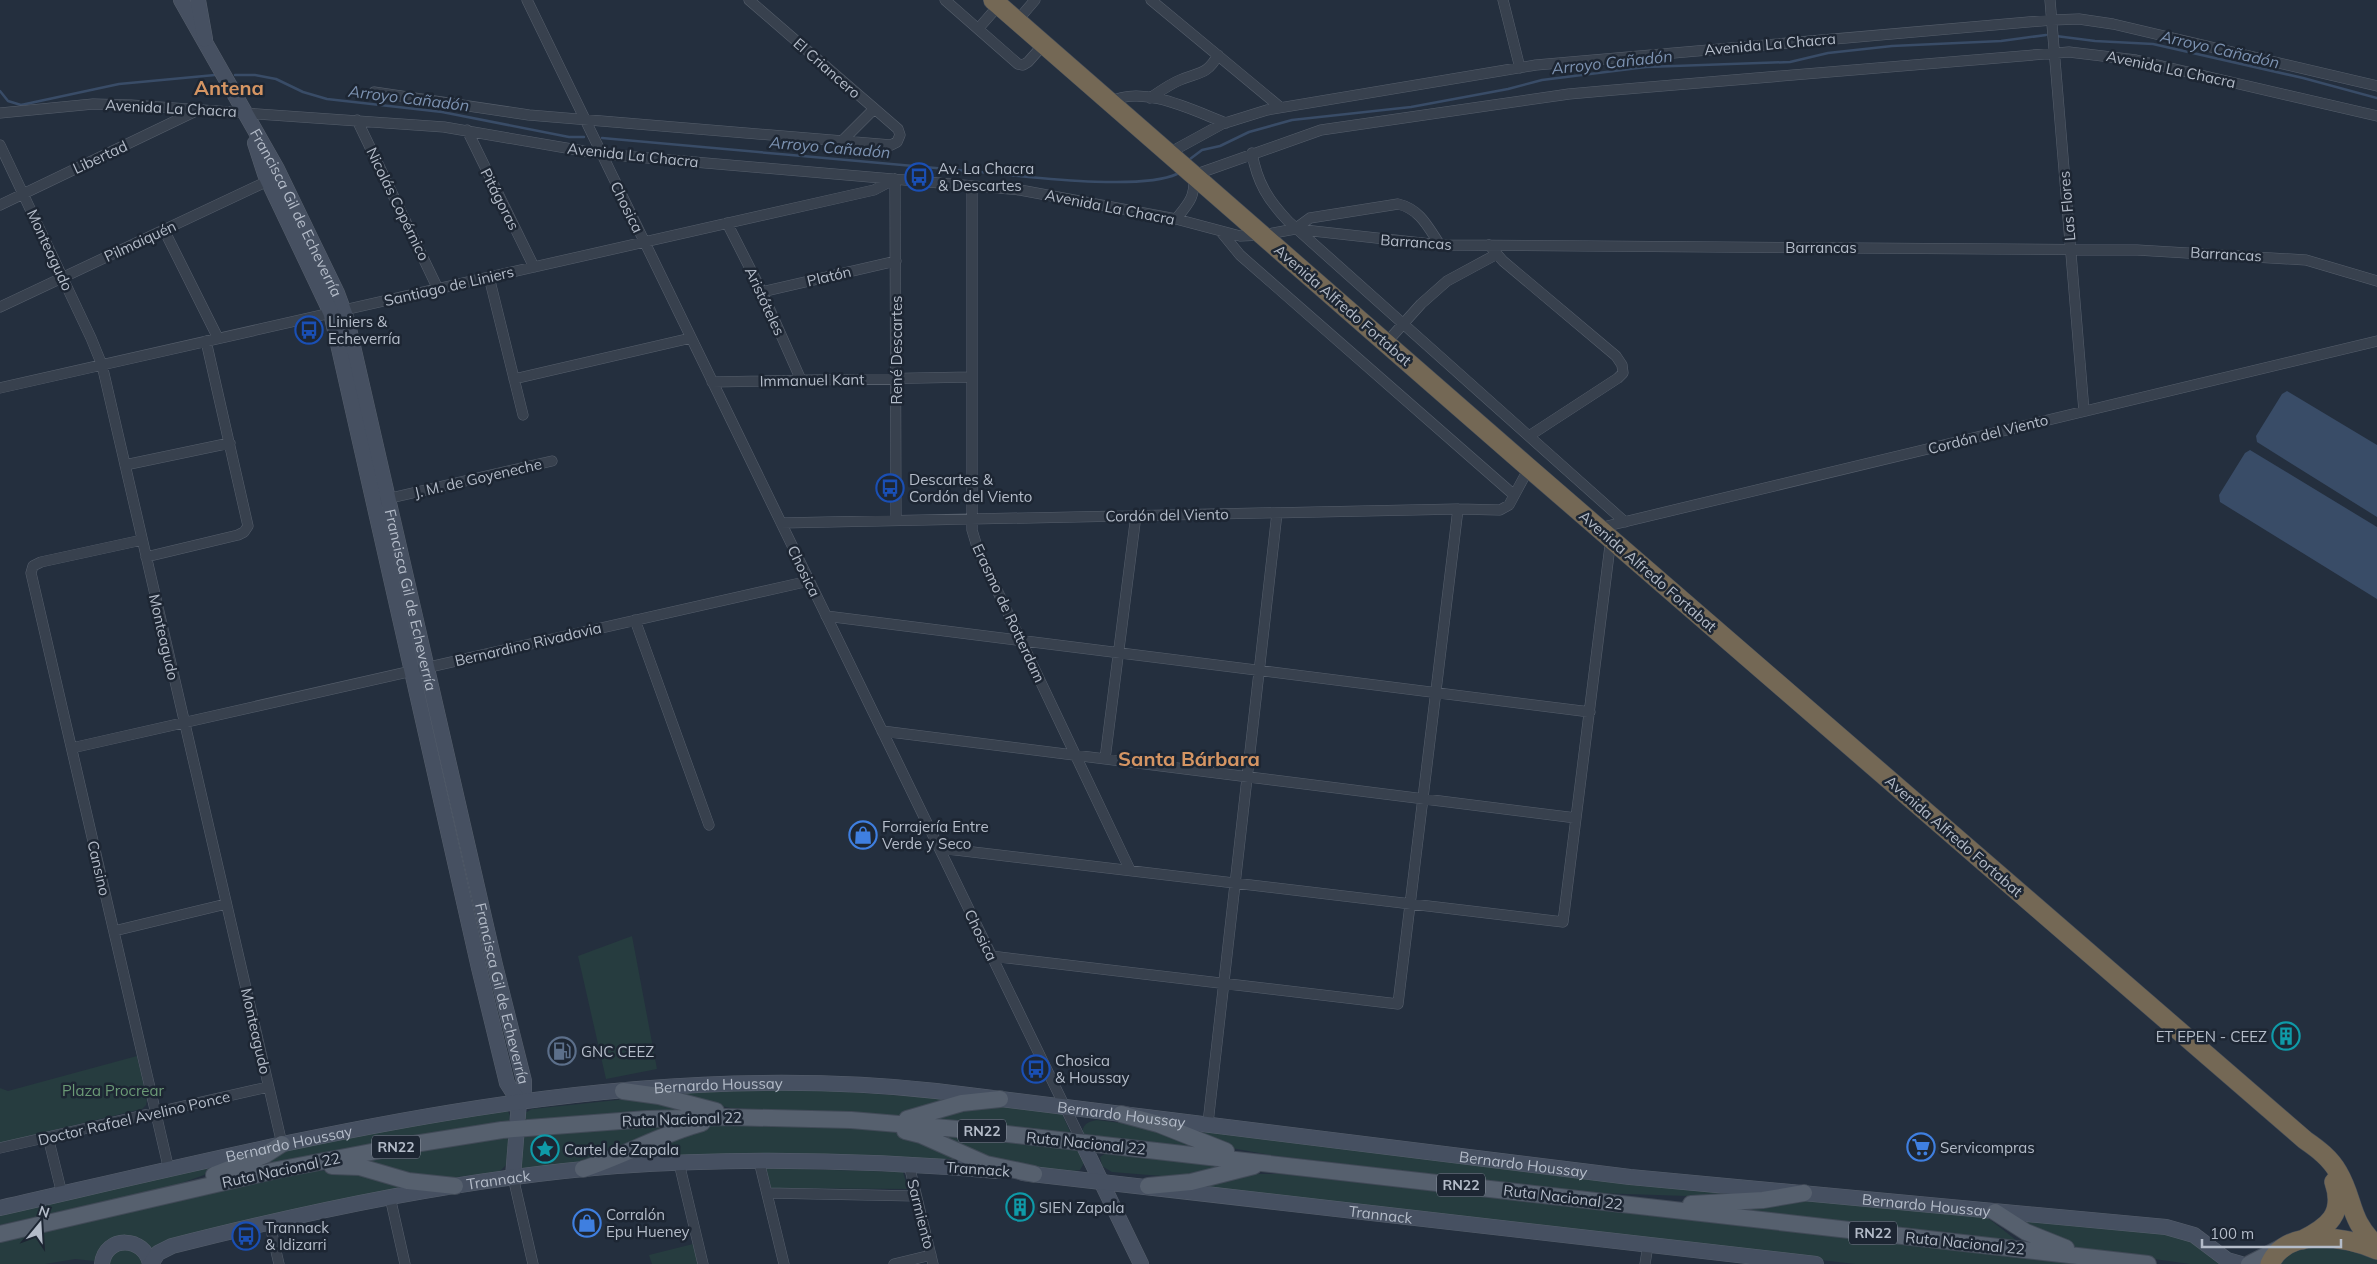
<svg xmlns="http://www.w3.org/2000/svg" width="2377" height="1264" viewBox="0 0 2377 1264" font-family="Mulish,sans-serif">
<rect width="100%" height="100%" fill="#242f3e"/>
<!-- green -->
<path fill="#263c3f" d="M632,936L657,1069L606,1079L578,956Z
M137,1056L147,1099L146,1105L142,1109L0,1143V1088L8,1091Z
M793,1088L961,1100L903,1116L730,1108L659,1092Z
M636,1098L704,1112L525,1121V1113L532,1109Z
M978,1104L1062,1114L1071,1134L916,1120Z
M508,1111L510,1116L508,1123L225,1176L297,1147L404,1124Z
M1097,1120L1146,1126L1215,1152L1090,1138L1083,1134C1081,1125 1089,1121 1097,1120Z
M689,1122L605,1159L525,1171L520,1165L522,1140L525,1134Z
M720,1124C781,1125 851,1120 910,1136C934,1143 958,1156 981,1166L617,1162L708,1126Z
M1169,1124L1640,1186L1712,1189L1749,1198L1595,1193L1270,1155L1226,1147Z
M914,1129L1077,1148L1084,1163L1080,1170L1074,1171L1006,1164Z
M502,1135L509,1139L506,1165L500,1171L495,1172L436,1180L347,1162Z
M1106,1153L1234,1164L1183,1175L1161,1176L1112,1172L1102,1166L1100,1157Z
M237,1159L204,1175L176,1185L0,1225V1213Z
M766,1168L903,1172L908,1189L771,1188Z
M342,1170L417,1187L152,1251L140,1238L127,1235L94,1261L75,1259L45,1264H0V1241L281,1178L316,1171Z
M1254,1174H1280L2077,1264H1855L1199,1188Z
M1821,1200L1988,1218L2021,1244L1708,1208Z
M2012,1218L2182,1235L2226,1264H2190L2082,1249L2066,1244Z
M693,1244L698,1264H652L649,1255Z
M2312,1244L2377,1254V1264H2276L2279,1257Z
M132,1248L144,1264H106L114,1251Z"/>
<!-- water -->
<path fill="#394c67" d="M2287,391L2377,445V517L2257,442L2256,436L2282,394Z
M2250,450L2377,527V599L2220,502L2219,495L2245,453Z"/>
<g fill="none" stroke-linecap="round" stroke-linejoin="round">
<!-- stream -->
<path stroke="#394c67" stroke-width="2.5" d="M2056,36L2095,41L2153,44L2303,78L2377,98
M235,75H255L276,79L303,92L327,99L442,112L569,137H584
M0,91L8,101L21,105L119,84L215,75
M602,138C724,149 847,160 969,171C1015,175 1138,192 1177,174
M1190,159L1202,150L1220,146L1249,132L1292,120L1411,107L1508,89L1542,80L1646,67L1790,62L1828,53L1892,46L2001,41L2046,35"/>
<!-- street casing -->
<g stroke="#565f6c" stroke-width="11">
<path id="street" d="M527,0L1082,1142
M945,0L1018,64L1023,65L1028,62L1044,44
M1151,0L1280,107
M1503,0L1520,68
M2050,0L2084,411
M1017,21L1035,0
M978,29L999,5
M374,92L529,115L891,145L897,142L900,135L898,129L749,0
M1150,98C1159,92 1170,84 1180,80C1199,72 1207,75 1218,55
M1110,102C1143,84 1194,111 1226,123
M0,113L93,104L131,105L444,127L601,154L1020,190L1176,219L1240,236L1263,235L1295,229L1440,245L2137,250L2306,260L2377,281
M357,120L438,289
M467,130L534,267
M842,141L874,109
M0,145L91,338L102,365L282,1144
M1169,153L1222,124L1267,110L1536,65L2052,20L2079,19L2113,24L2377,86
M1252,153C1257,182 1268,200 1288,221L1625,522
M895,179L896,520
M972,186V530L978,550L1130,870
M0,205L198,110
M1176,219C1190,202 1195,197 1194,175L1321,130L1569,94L1614,90L2069,52L2136,60L2377,116
M727,223L762,292L801,380
M1295,229L1310,218L1398,204C1420,209 1428,227 1440,245
M164,230L218,338
M1222,233L1240,255L1514,495
M1489,245L1503,261L1616,356L1622,365L1623,373L1618,378L1529,436
M489,277L523,415
M762,292L896,261
M0,307L272,179
M1386,343L1421,304L1447,281L1497,254
M514,379L691,338
M712,382L971,377
M0,388L874,190L895,179
M125,465L230,443
M382,500L552,461
M781,523L1458,509L1500,510L1509,505L1529,468
M1599,528L2377,341
M142,540L41,562L33,566L31,573L169,1170
M146,557L238,535L244,532L248,526L206,341
M826,616L1590,712
M635,620L709,825
M882,731L1576,818
M72,748L809,581
M1105,759L1136,515
M939,848L1563,922L1611,538
M114,931L226,904
M991,956L1398,1004L1458,509
M1208,1123L1277,513
M48,1137L62,1194
M0,1148L268,1087
M759,1161L784,1264
M679,1163L703,1264
M909,1165L933,1264
M513,1177L533,1264
M767,1193L916,1196
M390,1197L405,1264
M269,1221L279,1264
M894,1264L931,1255
M1645,1264L1648,1245"/>
</g>
<!-- secondary casing -->
<g stroke="#565f6c" stroke-width="16">
<g id="secondary">
<path id="s1" d="M181,0L277,169L337,293L347,320L495,965L524,1081V1090L519,1102L513,1177"/>
<path d="M198,0L205,39"/>
<path d="M255,143L265,174L331,313L479,968L507,1083L519,1102"/>
<path d="M1082,1142L1141,1264"/>
<path id="s2" d="M1023,1173L1816,1264"/>
<path id="s3" d="M0,1208C307,1138 619,1056 936,1091L1630,1177L2166,1227L2194,1235L2227,1260L2241,1264"/>
<path d="M102,1264C105,1235 145,1236 150,1264"/>
<path id="s4" d="M151,1264L158,1253L172,1246C318,1209 466,1178 617,1166C743,1157 871,1160 998,1171"/>
</g>
</g>
<!-- primary casing -->
<g stroke="#414a57" stroke-width="18">
<path id="primary" d="M623,1091L659,1096L716,1111
M1121,1114L1158,1124L1226,1151
M907,1119L962,1103L1000,1099
M905,1131L921,1135L986,1164L1034,1174
M332,1166L360,1167L408,1181L455,1186
M583,1169C624,1156 661,1134 702,1123
M214,1175L265,1155L282,1144
M1148,1186L1191,1182L1254,1166
M1691,1204L1763,1200L1804,1193
M1995,1212L2026,1232L2066,1248
M0,1234L277,1170L408,1145L502,1130L647,1119L727,1117L851,1120L981,1131L2148,1264
M2249,1264L2282,1247"/>
</g>
<!-- highway casing -->
<g stroke="#434c59" stroke-width="20">
<path id="highway" d="M993,0L1529,468L2305,1140C2318,1149 2330,1158 2338,1172C2355,1201 2348,1219 2377,1246
M2302,1240C2328,1227 2345,1214 2334,1182
M2270,1264C2287,1226 2346,1237 2377,1250"/>
</g>
<!-- street -->
<use href="#street" stroke="#38414e" stroke-width="10"/>
<!-- secondary -->
<use href="#secondary" stroke="#465061" stroke-width="15"/>
<!-- primary -->
<use href="#primary" stroke="#56606e" stroke-width="16"/>
<!-- highway -->
<use href="#highway" stroke="#746855" stroke-width="19"/>
</g>
<!-- icons -->
<defs>
<g id="bus-ring" transform="scale(1.4375)"><circle r="9.5" fill="#1d2633" stroke="#1a4fb4" stroke-width="1.5"/><path d="M-5-6H5V4H4V6H2V4H-2V6H-4V4H-5ZM-3.5-4V0h7V-4ZM-3.5 1.2v1.5H-2V1.2ZM2 1.2v1.5H3.5V1.2Z" fill="#1a4fb4"/></g>
<g id="shop-ring" transform="scale(1.4375)"><circle r="9.5" fill="#1d2633" stroke="#3f7fe0" stroke-width="1.5"/><path d="M-5-2.5h2.3a2.7 3.5 0 0 1 5.4 0H5L5.5 6h-11ZM-1.5-2.5h3a1.5 2.3 0 0 0-3 0Z" fill="#3f7fe0"/></g>
<g id="building-ring" transform="scale(1.4375)"><circle r="9.5" fill="#1d2633" stroke="#0f9aa8" stroke-width="1.5"/><path d="M-4-6H4V6H1V3H-1V6H-4ZM-2.5-4.3h1.7v1.8h-1.7ZM.8-4.3h1.7v1.8H.8ZM-2.5-1h1.7V.8h-1.7ZM.8-1h1.7V.8H.8Z" fill="#0f9aa8"/></g>
<g id="fuel-ring" transform="scale(1.4375)"><circle r="9.5" fill="#1d2633" stroke="#5c6f8a" stroke-width="1.5"/><path d="M-5.5-6h7V0h2V4h1.3V-2.5L3-4.5l.8-.8L6-3V5H2.5V1h-1V6h-7ZM-4.2-4.7v3.2H.2V-4.7Z" fill="#5c6f8a"/></g>
<g id="supermarket-ring" transform="scale(1.4375)"><circle r="9.5" fill="#1d2633" stroke="#3f7fe0" stroke-width="1.5"/><path d="M-6-5.5h2.5l.6 2H6L4.5 2H-2.5L-4.4-4H-6ZM-1.5 3.2a1.3 1.3 0 1 0 .1 0ZM3 3.2a1.3 1.3 0 1 0 .1 0Z" fill="#3f7fe0"/></g>
<g id="sight-ring" transform="scale(1.4375)"><circle r="9.5" fill="#1d2633" stroke="#0f9aa8" stroke-width="1.5"/><path d="M0-6L1.8-2.2L6-1.7L2.9 1.2L3.7 5.4L0 3.3L-3.7 5.4L-2.9 1.2L-6-1.7L-1.8-2.2Z" fill="#0f9aa8"/></g>
</defs>
<g fill-rule="evenodd">
<use href="#bus-ring" x="919" y="177"/>
<use href="#bus-ring" x="309" y="330"/>
<use href="#bus-ring" x="890" y="488"/>
<use href="#shop-ring" x="863" y="835"/>
<use href="#building-ring" x="2286" y="1036"/>
<use href="#fuel-ring" x="562" y="1051"/>
<use href="#bus-ring" x="1036" y="1069"/>
<use href="#supermarket-ring" x="1921" y="1147"/>
<use href="#sight-ring" x="545" y="1149"/>
<use href="#building-ring" x="1020" y="1207"/>
<use href="#shop-ring" x="587" y="1223"/>
<use href="#bus-ring" x="246" y="1236"/>
</g>
<g text-anchor="middle" dominant-baseline="central" stroke-width="5" stroke-linejoin="round" paint-order="stroke">
<!-- shield labels -->
<g fill="#1d2633" stroke="#878f9c" stroke-width="1">
<rect x="958" y="1119.5" width="48" height="23" rx="4"/>
<rect x="372" y="1135.5" width="48" height="23" rx="4"/>
<rect x="1437" y="1173.5" width="48" height="23" rx="4"/>
<rect x="1849" y="1221.5" width="48" height="23" rx="4"/>
</g>
<g font-size="14" font-weight="bold" fill="#b4bcc9">
<text x="982" y="1131">RN22</text>
<text x="396" y="1147">RN22</text>
<text x="1461" y="1185">RN22</text>
<text x="1873" y="1233">RN22</text>
</g>
<!-- street labels -->
<g font-size="15" fill="#b4bcc9" stroke="#1d2633">
<text transform="translate(1770 44) rotate(-5)">Avenida La Chacra</text>
<text transform="translate(827 68) rotate(41)">El Criancero</text>
<text transform="translate(2171 69) rotate(12)">Avenida La Chacra</text>
<text transform="translate(171 108) rotate(3)">Avenida La Chacra</text>
<text transform="translate(633 155) rotate(6)">Avenida La Chacra</text>
<text transform="translate(100 157) rotate(-25)">Libertad</text>
<text transform="translate(500 199) rotate(63)">Pitágoras</text>
<text transform="translate(398 204) rotate(64)">Nicolás Copérnico</text>
<text transform="translate(2067 206) rotate(-95)">Las Flores</text>
<text transform="translate(627 207) rotate(64)">Chosica</text>
<text transform="translate(1110 207) rotate(11)">Avenida La Chacra</text>
<text stroke="none"><textPath href="#s1" startOffset="242">Francisca Gil de Echeverría</textPath></text>
<text transform="translate(140 241) rotate(-25)">Pilmaiquén</text>
<text transform="translate(1416 242) rotate(4)">Barrancas</text>
<text x="1821" y="247">Barrancas</text>
<text transform="translate(50 250) rotate(65)">Monteagudo</text>
<text transform="translate(2226 254) rotate(3)">Barrancas</text>
<text transform="translate(829 276) rotate(-13)">Platón</text>
<text transform="translate(449 286) rotate(-13)">Santiago de Liniers</text>
<text transform="translate(765 301) rotate(65)">Aristóteles</text>
<text transform="translate(1343 305) rotate(41)">Avenida Alfredo Fortabat</text>
<text transform="translate(896 350) rotate(-90)">René Descartes</text>
<text transform="translate(812 380) rotate(-1)">Immanuel Kant</text>
<text transform="translate(1988 434) rotate(-14)">Cordón del Viento</text>
<text transform="translate(478 478) rotate(-13)">J. M. de Goyeneche</text>
<text transform="translate(1167 515) rotate(-1)">Cordón del Viento</text>
<text transform="translate(804 571) rotate(64)">Chosica</text>
<text transform="translate(1648 571) rotate(41)">Avenida Alfredo Fortabat</text>
<text stroke="none"><textPath href="#s1" startOffset="648">Francisca Gil de Echeverría</textPath></text>
<text transform="translate(1009 613) rotate(65)">Erasmo de Rotterdam</text>
<text transform="translate(164 637) rotate(77)">Monteagudo</text>
<text transform="translate(528 644) rotate(-13)">Bernardino Rivadavia</text>
<text transform="translate(1954 836) rotate(41)">Avenida Alfredo Fortabat</text>
<text transform="translate(99 868) rotate(77)">Cansino</text>
<text transform="translate(981 935) rotate(64)">Chosica</text>
<text stroke="none"><textPath href="#s1" startOffset="1052">Francisca Gil de Echeverría</textPath></text>
<text transform="translate(256 1031) rotate(77)">Monteagudo</text>
<text stroke="none"><textPath href="#s3" startOffset="730">Bernardo Houssay</textPath></text>
<text stroke="none"><textPath href="#s3" startOffset="1135">Bernardo Houssay</textPath></text>
<text transform="translate(134 1118) rotate(-13)">Doctor Rafael Avelino Ponce</text>
<text transform="translate(682 1119) rotate(-2)">Ruta Nacional 22</text>
<text stroke="none"><textPath href="#s3" startOffset="296">Bernardo Houssay</textPath></text>
<text transform="translate(1086 1143) rotate(6)">Ruta Nacional 22</text>
<text stroke="none"><textPath href="#s3" startOffset="1540">Bernardo Houssay</textPath></text>
<text transform="translate(978 1169) rotate(4)">Trannack</text>
<text transform="translate(281 1170) rotate(-12)">Ruta Nacional 22</text>
<text stroke="none"><textPath href="#s4" startOffset="362">Trannack</textPath></text>
<text transform="translate(1563 1197) rotate(7)">Ruta Nacional 22</text>
<text stroke="none"><textPath href="#s3" startOffset="1945">Bernardo Houssay</textPath></text>
<text stroke="none"><textPath href="#s2" startOffset="360">Trannack</textPath></text>
<text transform="translate(921 1214) rotate(76)">Sarmiento</text>
<text transform="translate(1965 1243) rotate(6)">Ruta Nacional 22</text>
</g>
<!-- poi labels -->
<g font-size="15" fill="#b4bcc9" stroke="#1d2633" text-anchor="start">
<text x="938" y="168">Av. La Chacra<tspan x="938" dy="17">&amp; Descartes</tspan></text>
<text x="328" y="321">Liniers &amp;<tspan x="328" dy="17">Echeverría</tspan></text>
<text x="909" y="479">Descartes &amp;<tspan x="909" dy="17">Cordón del Viento</tspan></text>
<text x="882" y="826">Forrajería Entre<tspan x="882" dy="17">Verde y Seco</tspan></text>
<text x="2267" y="1036" text-anchor="end">ET EPEN - CEEZ</text>
<text x="581" y="1051">GNC CEEZ</text>
<text x="1055" y="1060">Chosica<tspan x="1055" dy="17">&amp; Houssay</tspan></text>
<text x="1940" y="1147">Servicompras</text>
<text x="564" y="1149">Cartel de Zapala</text>
<text x="1039" y="1207">SIEN Zapala</text>
<text x="606" y="1214">Corralón<tspan x="606" dy="17">Epu Hueney</tspan></text>
<text x="265" y="1227">Trannack<tspan x="265" dy="17">&amp; Idizarri</tspan></text>
</g>
<!-- park labels -->
<g font-size="15" fill="#6b9a76" stroke="#1d2633">
<text x="113" y="1090">Plaza Procrear</text>
</g>
<!-- water labels -->
<g font-size="16" font-style="italic" fill="#7c92b1" stroke="#1d2633">
<text transform="translate(2220 49) rotate(13)">Arroyo Cañadón</text>
<text transform="translate(1612 62) rotate(-6)">Arroyo Cañadón</text>
<text transform="translate(409 98) rotate(7)">Arroyo Cañadón</text>
<text transform="translate(830 147) rotate(5)">Arroyo Cañadón</text>
</g>
<!-- district labels -->
<g font-size="20" font-weight="bold" fill="#d59563" stroke="#1d2633">
<text x="229" y="87">Antena</text>
<text x="1189" y="758">Santa Bárbara</text>
</g>
</g>
<!-- north arrow -->
<g transform="translate(40 1224) rotate(18)" stroke="#1d2633" stroke-width="4" paint-order="stroke">
<path d="M0-4L9 19L0 12L-9 19Z" fill="#b4bcc9"/>
<text y="-8" font-size="14" font-weight="bold" text-anchor="middle" fill="#b4bcc9">N</text>
</g>
<!-- scale -->
<path d="M2202 1239v8h139v-8" fill="none" stroke="#b4bcc9" stroke-width="2.5"/>
<text x="2210" y="1239" font-size="15" fill="#b4bcc9" stroke="#1d2633" stroke-width="4" paint-order="stroke">100 m</text>
</svg>
